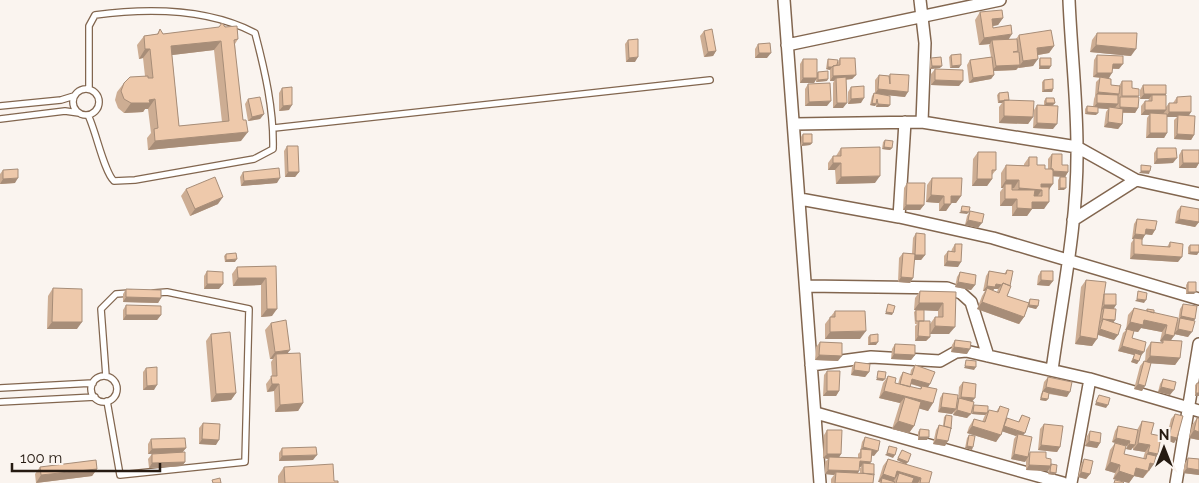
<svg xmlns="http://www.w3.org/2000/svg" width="1199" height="483" viewBox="0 0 1199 483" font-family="Raleway,sans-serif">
<rect width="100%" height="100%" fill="#faf4ef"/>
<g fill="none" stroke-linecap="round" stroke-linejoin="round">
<!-- service casing -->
<g stroke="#82664f" stroke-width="8">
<path id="service" d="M73 102a13 13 0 1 1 26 0a13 13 0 1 1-26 0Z
M0,106L61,100L74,96
M88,115C96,131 104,172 114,181L135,180L254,159L273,149C274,110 265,71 255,33C207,8 148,8 95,15L89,26V89
M0,119L65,111L79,113
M274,128L710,80
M106,376L101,309L116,294L130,293
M91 389a13 13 0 1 1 26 0a13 13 0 1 1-26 0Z
M0,388L93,383
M107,401L120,475L245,462L249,309L167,292L154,293
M0,402L95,397"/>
</g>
<!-- minor casing -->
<g stroke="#82664f" stroke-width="14">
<path id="minor" d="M784,0L820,483
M920,0L925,43L922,122
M787,45L1000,0
M795,124L922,122L1077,147L1136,180L1199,194
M800,199L899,217L993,238L1199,299
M899,217L905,122
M1073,220L1136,180
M807,286L947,288L961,293L971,302L988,356
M811,365L871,357L940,361L956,352L966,351L1090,379L1199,411
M1052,370C1062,297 1078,222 1077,148C1077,99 1071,49 1069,0
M816,413L1063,483
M1071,483L1090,379
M1176,483L1199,344"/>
</g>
<!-- service -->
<use href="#service" stroke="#fff" stroke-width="5.5"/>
<!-- minor -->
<use href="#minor" stroke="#fff" stroke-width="11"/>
</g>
<!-- wall -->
<path fill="#cdad93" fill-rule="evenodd" d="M980,12L1003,18L998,25L993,26V28L1009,39H1016L1019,35L1054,46L1049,53L1038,55L1033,66L1018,68L1016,70L994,71V75L991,79L969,83L967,65L970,60L991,57L989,45L990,44L979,45L975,20Z
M222,23L238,39L235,44L241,141L148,150L147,138L151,133L148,109H145L143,112L124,113L118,108L115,100L117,92L124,83L145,76L143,58L139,59L137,45L144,36L157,34L160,29L163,34L219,28ZM214,50L222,122L179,126L172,55Z
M704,31L716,51L713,56L704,57L700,36Z
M1097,33L1131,56L1090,52L1092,40Z
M628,40L635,62H626L625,44Z
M758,44L767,58H755V49Z
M951,55L959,68H950L949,57Z
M1097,55L1119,69H1112L1109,78L1111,85L1119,86L1122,81L1132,88L1138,97V108L1135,113H1123L1122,124L1118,129L1104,127L1106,112L1108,109L1098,108L1096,115L1085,114V109L1087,106L1093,107L1094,99L1095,96L1096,82L1100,78L1093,77L1094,60Z
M840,58L856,75L852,79L846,80L843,108H833V83L834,81H830V70L826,69L827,62L828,59L838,62Z
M931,58L940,68L930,69V60Z
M1040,58L1051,66L1049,69H1039V60Z
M803,59L817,72L827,81L816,82V79L814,83H800V64Z
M935,69L959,86L931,85V74Z
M890,74L905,97L879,94L890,105L888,107H876V105L875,106L870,105L872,96L874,93L875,94V80L879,75L889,76Z
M1044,80L1053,89L1052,92H1042V82Z
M808,84L827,106H805V89Z
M1143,85L1166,94L1165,95L1166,107L1169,103H1173L1177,97L1191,112L1188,116L1194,135L1191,140L1174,139V120L1177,117H1167V133L1164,138H1146L1147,118L1149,115H1141V106L1145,101H1148L1149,99H1140V90Z
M851,87L861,103L848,104V92Z
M282,88L289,110L279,111V93Z
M999,93L1033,117L1028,124L999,123V107L1002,103H998L997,95Z
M1046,98L1055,103L1053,105V129L1033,128L1034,110L1037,105H1044V101Z
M248,99L264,114L260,119L248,121L245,104Z
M803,134L812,143L810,145L801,146V137Z
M885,140L892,148L890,150L882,149L883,142Z
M287,146L299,172L295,177H285L284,151Z
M841,148L875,183L836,184L835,170H828V163L833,156H836Z
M1157,148L1173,163L1154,164V153Z
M1182,150H1199V163L1196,168H1179V155Z
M978,152L996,170L992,175V179L987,186H972L973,159Z
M1052,154L1068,172L1065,177L1053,176L1044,209H1032L1027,216H1012V206H1000V192L1003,188H1001V173L1006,165H1024V164L1029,157L1037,165L1045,169H1048V159Z
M3,170L15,183L0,184V174Z
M243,172L277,183L241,186L240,177Z
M1060,177L1064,190H1058V180Z
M932,178L961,196L956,203H951L946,211H939V203L926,202L927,185Z
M907,183L924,205L920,210H903L904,188Z
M186,189L218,204L190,216L181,196Z
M1181,206L1199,222L1195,227L1175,223L1177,211Z
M970,211L978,228L965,225L967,216Z
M1137,219L1155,230L1152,235L1145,234L1142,240V245L1167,247L1170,242L1178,262L1130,259L1131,243L1134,239H1132L1134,224Z
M916,233L925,255L921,260H914L913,278L910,283L898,282L899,258L903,253L912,254L913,238Z
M955,244L958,267L944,266V256L948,251L951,252L952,249Z
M1190,245L1197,255L1188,254V247Z
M226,254L235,262H225L224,256Z
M276,266L272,316L261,317V285L233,286L232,274L237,267Z
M1007,270V296L1028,303L1030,299L1038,306L1036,309L1028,307L1024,317L1019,324L977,309L982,296L985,291H983L986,276L989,271L1004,274ZM994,289H998L997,292L993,291Z
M207,271L219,289H204V276Z
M1041,271L1053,281L1049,286L1037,285L1038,276Z
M960,272L975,285L971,290L955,287L957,277Z
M1086,280L1104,294L1114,309L1115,320L1113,323L1118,335L1114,340L1098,335L1092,346L1075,344L1081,287Z
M1188,282L1194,294H1186V285Z
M53,288L77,329H47L48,296Z
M126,289L161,298L158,303L123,302V294Z
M920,291L956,292L949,334H930V337L926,341H915V326L917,324H915L914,312L916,310H914L915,298ZM924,310L938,311V317H935L930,324L924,321Z
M1183,304L1195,319L1193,321L1188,337L1174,334L1171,340L1180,358L1175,365L1151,363L1142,391L1134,389L1140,366L1144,361H1145L1146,350L1151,342L1161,343L1162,342L1160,341L1162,332L1141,328L1138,332L1134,331L1132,338L1140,357L1137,364L1131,362L1134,355L1118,351L1123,333L1126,330L1128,315L1134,308L1146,311L1147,309L1177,322L1178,321L1180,309Z
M126,305L161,315L157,320H123V310Z
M835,311L860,339H825V324Z
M271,323L287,354L303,403L298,411L275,412L274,391L267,392L266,384L272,376L271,362L273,359H270L265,330Z
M211,334L236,393L231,400L211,402L206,341Z
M870,335L876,345H868V337Z
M955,340L967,354L951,352L952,345Z
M820,342L838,361L815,360L816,347Z
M895,344L915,355L911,360L891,359L892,349Z
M855,362L869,372L865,377L851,375L852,367Z
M915,365L928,387L933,403L928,411L919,408L914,426L909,433L892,429L900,403L879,398L883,383L888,376L895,383L898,384L900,377L903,372L910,375L911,370ZM910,384L921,387L919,389L910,387Z
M146,368L154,390H143V372Z
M827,371L839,391L836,396H823L824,375Z
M1048,377L1067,397L1049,394L1048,399L1046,401L1040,400L1041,394L1042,392L1044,382Z
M1163,379L1170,395L1158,392L1160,384Z
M963,382L972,401V407L974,405L988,411L996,412L1000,406L1005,420L1007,418L1018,422L1022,415L1023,435L1029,453L1046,458L1051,464L1056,473L1054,475L1048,474L1049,470L1048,471L1026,470V460L1025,462L1011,459L1014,439L1016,436L1002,431L996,442L967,433L969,427L974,419L982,422L985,415L972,414V409L967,418L953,415L954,411L952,414L938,412L940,398L943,393L957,402L958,400L959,387Z
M1197,383H1199V396H1195V385Z
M1175,414L1177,438L1174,443L1166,440L1171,419Z
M946,415L945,446L933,444L936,430L939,425L943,426L944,417Z
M1197,418L1199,440L1189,438L1192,425Z
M1142,421L1151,434L1158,454L1149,471L1143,478L1134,476L1129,483L1113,479L1115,473L1105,470L1110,450L1115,443L1124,454L1143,459L1145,452L1133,450V447L1131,450L1126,449L1127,446L1112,442L1115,431L1118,426L1137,430Z
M203,423L216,445L199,444V428Z
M1044,424L1060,447L1057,452L1038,450L1040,429Z
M920,429L927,440H918V432Z
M827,430L841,454L839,457L858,458V454L860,452L862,442L865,437L874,456L871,455L870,463L873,483H831V479L834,475L825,474V462L828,459L823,458L824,435ZM859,466L861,467L860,468V473H858Z
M1090,431L1100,443L1097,448L1085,446L1087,436Z
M969,435L972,450L965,448L967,438Z
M151,439L186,448L182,452L185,462L182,466L149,468L148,459L152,454L164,453L148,454V444Z
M282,448L313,460L279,461V453Z
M902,450L908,462L906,464L929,483H879L880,482H878L883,466L888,459L904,464L897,460Z
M1188,458L1199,459V475L1183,473L1185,463Z
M1084,459L1090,474L1086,479L1078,477L1081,464Z
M40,467L97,469L92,476L36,483L35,474Z
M284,467L334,481L338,483H278V476Z"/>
<!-- shaded-wall -->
<path fill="#a78d78" d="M1003,18L998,25L987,27L992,19Z
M1012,34L1007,42L992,40L990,44L979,45L984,38Z
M221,41L214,50L164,56L171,46Z
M1096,45L1136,49L1131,56L1090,52Z
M1054,46L1049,53L1032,56L1037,48Z
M145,49H150L143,58L139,59Z
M716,51L713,56L704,57L708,52Z
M759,53H771L767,58H755Z
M638,57L635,62H626L629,58Z
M1038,59L1033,66L1018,68L1023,61Z
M1113,64H1123L1119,69L1109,68Z
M961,65L959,68H950L952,66Z
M1020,65L1016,70L992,71L996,66Z
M932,66H942L940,68L930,69Z
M1040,66H1051L1049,69H1039Z
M828,67H832L830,70L826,69Z
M1097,73H1112L1109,78L1093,77Z
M856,75L852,79L836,80V78L834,81H830L833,76Z
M994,75L991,79L969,83L973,78Z
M803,78H817L814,83H800Z
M828,79L827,81L816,82L818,80Z
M935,80L963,81L959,86L931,85Z
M878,89L908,92L905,97L875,94Z
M1053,89L1052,92H1042L1044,90Z
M1098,92L1119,94L1115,99L1097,94L1095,96Z
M1144,94H1166L1163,99L1152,95L1149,99H1140Z
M864,98L861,103L848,104L851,99Z
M155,99L148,109H145L143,112L124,113L131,103Z
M831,101L827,106H805L809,102Z
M999,101H1004L1002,103H998Z
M837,103H847L843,108H833Z
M872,103L876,104L875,106L870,105Z
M1046,103H1055L1053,105L1044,106Z
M1097,103L1118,104L1114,109L1109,107L1108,109L1093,108Z
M878,104L890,105L888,107H876Z
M292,105L289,110L279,111L283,106Z
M1120,107L1138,108L1135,113L1116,112Z
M1145,110H1166L1163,114L1150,113L1149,115H1141Z
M1087,112L1098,113L1096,115L1085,114Z
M1169,112H1191L1188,117L1178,115L1177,117H1166Z
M264,114L260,119L248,121L252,117Z
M1004,116L1033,117L1028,124L999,123Z
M1108,122L1122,124L1118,129L1104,127Z
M1037,123L1057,124L1053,129L1033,128Z
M248,132L241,141L148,150L155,141Z
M1150,133H1167L1164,138H1146Z
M1177,134L1194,135L1191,140L1174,139Z
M803,143H812L810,145L801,146Z
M884,147L892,148L890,150L882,149Z
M1177,158L1173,163L1154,164L1157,159Z
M833,163H841L835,170H828Z
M1183,163H1199L1196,168H1179Z
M1051,171L1068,172L1065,177L1048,176Z
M1141,171H1150L1149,174L1139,173Z
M288,172H299L295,177H285Z
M880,176L875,183L836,184L841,177Z
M18,178L15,183L0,184L3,179Z
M280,178L277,183L241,186L244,181Z
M977,179H992L987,186H972Z
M1006,180H1019L1014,188H1005V184L1003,188H1001Z
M1041,184H1053L1048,191H1041L1037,197L1014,195L1019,188Z
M1060,188H1066L1064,190H1058Z
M931,195L944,196L939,203L926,202Z
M951,196H961L956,203H946Z
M223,197L218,204L190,216L195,209Z
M1005,199H1017L1012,206H1000Z
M1032,202H1049L1044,209H1032L1027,216H1012L1017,208Z
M944,204H951L946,211H939Z
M906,205H924L920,210H903Z
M961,211L969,212L967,214L959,213Z
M1179,219L1199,222L1195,227L1175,223Z
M968,220L982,223L978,228L965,225Z
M1146,229L1155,230L1152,235L1143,234Z
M1135,234L1145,235L1142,240L1132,239Z
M1190,252H1199L1197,255L1188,254Z
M1134,254L1182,257L1178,262L1130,259Z
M915,255H925L921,260H912Z
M237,259L235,262H225L226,260Z
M947,261L961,262L958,267L944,266Z
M901,277L913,278L910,283L898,282Z
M238,278H266L261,285L233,286Z
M1041,280L1053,281L1049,286L1037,285Z
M958,282L975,285L971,290L955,287Z
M207,284H223L219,289H204Z
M996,284L1002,285L998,289H994L992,292L987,288L985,291H983L987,286Z
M1188,292H1196L1194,294H1186Z
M126,297L161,298L158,303L123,302Z
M1137,299L1146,300L1144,303L1135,301Z
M982,302L1024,317L1019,324L977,309Z
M919,303H943L938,311L914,310Z
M1029,305L1038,306L1036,309L1028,307Z
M1104,305H1116L1113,310L1104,308L1102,310H1101Z
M267,309H277L272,316L261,317Z
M886,312L893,313L892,315L885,314Z
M126,315H161L157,320H123Z
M1181,316L1195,319L1192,324L1180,318L1178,321Z
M1102,319L1115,320L1111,325L1103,319L1099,324Z
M1144,320L1167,325L1162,332L1141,328L1138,332L1125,330L1130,322Z
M52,322H82L77,329H47Z
M935,326L955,327L949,334H930Z
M1100,329L1118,335L1114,340L1096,334Z
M1178,329L1192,332L1188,337L1174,334Z
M866,331L860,339H825L830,332Z
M1165,334L1174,336L1169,343L1163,340L1162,342L1160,341Z
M918,336L930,337L926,341H915Z
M1080,336L1097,339L1092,346L1075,344Z
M878,342L876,345H868L870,343Z
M1122,346L1144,352L1140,357L1135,353L1134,355L1118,351Z
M954,347L970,349L967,354L951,352Z
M290,350L285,357L276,354L273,359H270L275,352Z
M894,354L915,355L911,360L891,359Z
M819,355L842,356L838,361L815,360Z
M1150,356L1180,358L1175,365L1145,363Z
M1133,359L1139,361L1137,364L1131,362Z
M965,366L976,367L974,370L964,368Z
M854,370L869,372L865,377L851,375Z
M877,378L885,379L883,381L876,380Z
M912,379L930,384L927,389L922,386L921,387L909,383Z
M272,384H279L274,391L267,392Z
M1138,384L1145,386L1142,391L1134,389Z
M157,385L154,390H143L147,386Z
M1046,387L1070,392L1067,397L1042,392Z
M1161,387L1174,390L1170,395L1158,392Z
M827,391H839L836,396H823Z
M884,391L933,403L928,411L903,404L905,397L900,403L879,398Z
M236,393L231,400L211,402L216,394Z
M1196,393H1199V396H1195Z
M961,397L975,398L971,403L958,402Z
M1041,398L1048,399L1046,401L1040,400Z
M1096,402L1108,405L1106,408L1095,405Z
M303,403L298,411L275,412L280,405Z
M941,407L956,409L952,414L938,412Z
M957,410L971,414L967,418L953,415Z
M973,412L987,413L985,415L972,414Z
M898,421L914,426L909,433L892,429Z
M972,426L1001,435L996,442L967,433Z
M1004,426L1025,433L1021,438L1018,434L1016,436L1001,431Z
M1194,430L1199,432V440L1189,438Z
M1169,436L1177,438L1174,443L1166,440Z
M919,437H929L927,440H918Z
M1116,438L1130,441L1127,446L1112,442Z
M202,439L219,440L216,445L199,444Z
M936,439L948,441L945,446L933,444Z
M1089,441L1100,443L1097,448L1085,446Z
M1138,443L1150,445L1145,452L1133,450Z
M1129,444L1135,445L1131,450L1126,449Z
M1041,445L1060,447L1057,452L1038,450Z
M967,446L973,447L972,450L965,448Z
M863,447L878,451L874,456L861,453V450Z
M186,448L182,453L148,454L152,449Z
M1148,452L1158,454L1153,461L1147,454Z
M887,453L895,455L893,458L885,455Z
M827,454H841L838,459L829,457L828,459L823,458Z
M1014,454L1028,457L1025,462L1011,459Z
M317,455L313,460L279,461L282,456Z
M898,458L908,462L906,464L897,460Z
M860,461L871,462L867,467L863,463L861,467L856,466Z
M185,462L182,466L149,468L152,463Z
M1110,462L1120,465L1115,473L1105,470Z
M1150,463L1154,464L1149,471L1145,470Z
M1029,465L1051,466L1048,471L1026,470Z
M1136,468L1148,471L1143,478L1134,476L1129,483L1113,479L1119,471Z
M1187,468L1199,470V475L1183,473Z
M97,469L92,476L36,483L41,475Z
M828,470L859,471L856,476L836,472L834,475L825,474Z
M897,471L921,478L918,483H907L899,473L892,483L882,478L880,482H878L883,474Z
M1050,472L1056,473L1054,475L1048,474Z
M1081,472L1090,474L1086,479L1078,477Z"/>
<!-- building -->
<path fill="#eec9ab" stroke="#a78d78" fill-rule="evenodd" d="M1002,10L1003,18L992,19L993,28L1011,25L1012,34L984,38L980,12Z
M222,23L225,27L237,26L238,39L234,40L243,120H246L248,132L155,141L154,129L158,128L155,99L149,100L150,103H131L124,99L121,91L124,83L130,77L148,76V78H153L150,49H145L144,36L158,34L160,29L163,34L219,27ZM221,41L229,121L179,126L171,46Z
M712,29L716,51L708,52L704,31Z
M1051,30L1054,46L1037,48L1038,59L1023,61L1019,35Z
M1097,33H1137L1136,49L1096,45Z
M638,39V57L629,58L628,40Z
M1017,39L1018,51L1013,52H1019L1020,65L996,66L992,40Z
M770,43L771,53H759L758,44Z
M961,54V65L952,66L951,55Z
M1097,55L1123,56V64H1113L1112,73H1097Z
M941,57L942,66H932L931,58Z
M992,57L994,75L973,78L970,60Z
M840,58H855L856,75L833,76V66L840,65Z
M1040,58H1051V66H1040Z
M803,59H817V78H803Z
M828,59L838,60L837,65L833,66L832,67H828Z
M935,69L963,70V81L935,80Z
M828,71V79L818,80V72Z
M890,74L909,75L908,92L878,89L879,75L889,76L890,84Z
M846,77L847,103H837L836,78Z
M1100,77L1111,79V85L1120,86L1119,94L1098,92Z
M1053,79V89L1044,90V80Z
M1122,81H1132V88L1139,89V96H1122Z
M830,83L831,101L809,102L808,84Z
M1143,85H1166V94H1144Z
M864,86V98L851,99V87Z
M292,87V105L283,106L282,88Z
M1008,92L1009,100L999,101V93Z
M874,93L890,96V105L878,104L877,99L876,104L872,103Z
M1097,94L1118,95V104L1097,103Z
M1152,95H1166V110H1145V101H1152Z
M1191,96V112H1169V103H1177V97Z
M260,97L264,114L252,117L248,99Z
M1120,97H1139L1138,108L1120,107Z
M1046,98H1054L1055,103H1046Z
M1004,100L1034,101L1033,117L1004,116Z
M1037,105L1058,106L1057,124L1037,123Z
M1087,106L1098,107V113L1087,112Z
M1109,107L1123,109L1122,124L1108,122Z
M1150,113L1167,114V133H1150Z
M1178,115L1195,116L1194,135L1177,134Z
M803,134H812V143H803Z
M885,140L893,141L892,148L884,147Z
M287,146H298L299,172H288Z
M880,147V176L841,177V163H833V156H841V148Z
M1157,148H1176L1177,158L1157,159Z
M1182,150H1199V163H1183Z
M978,152H996V170H992V179H977Z
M1052,154H1062V165H1068V172L1053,171V169H1051Z
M1029,157H1037V165H1045V169H1053V184H1041V187H1049V202H1032V209L1017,208V199H1005V184H1012V190H1035L1034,196H1042V190L1019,188V180H1006V165L1029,166Z
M1141,165L1151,166L1150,171H1141Z
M279,168L280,178L244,181L243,172Z
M18,169V178L3,179V170Z
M215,177L223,197L195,209L186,189Z
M1060,177H1066V188H1060Z
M932,178H962L961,196H951V204H944V196L931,195Z
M907,183H925L924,205H906Z
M962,206L970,207L969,212L961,211Z
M1181,206L1199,209V222L1179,219Z
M970,211L984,214L982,223L968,220Z
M1137,219L1157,221L1155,230L1146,229L1145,235L1135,234Z
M916,233L925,234V255H915Z
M1134,238L1142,239V245L1170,247V242L1183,244L1182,257L1134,254Z
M955,244H962L961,262L947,261L948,251L955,252Z
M1190,245H1199V252H1190Z
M236,253L237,259L226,260V254Z
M903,253L915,254L913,278L901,277Z
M276,266L277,309H267L266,278H238L237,267Z
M1007,270L1013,271L1010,286L1003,283L1002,285L996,284L995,287L987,286L989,271L1006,274Z
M207,271L223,272V284H207Z
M1041,271H1053V281L1041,280Z
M960,272L976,275L975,285L958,282Z
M1086,280L1106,282L1097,339L1080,336Z
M1188,282H1196V292H1188Z
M1003,283L1011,286L1007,296L1029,303L1024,317L982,302L987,288L999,293Z
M53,288L82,289V322H52Z
M126,289L161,290V298L126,297Z
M920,291L956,292L955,327L935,326V317H943V303H919Z
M1138,291L1147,293L1146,300L1137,299Z
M1104,294H1116V305H1104Z
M1030,299L1039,300L1038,306L1029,305Z
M888,304L895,306L893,313L886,312Z
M1183,304L1197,306L1195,319L1181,316Z
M126,305L161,306V315H126Z
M1104,308L1116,309L1115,320L1102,319Z
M1134,308L1178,318L1174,336L1165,334L1167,325L1144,320L1143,325L1130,322Z
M1147,309L1154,310V313L1147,311Z
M916,310H924V321H916Z
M835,311H865L866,331L830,332V317H835Z
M1180,318L1195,321L1192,332L1178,329Z
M1103,319L1121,325L1118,335L1100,329Z
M286,320L290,350L275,352L271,323Z
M919,321H930V337L918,336Z
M1127,329L1134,331L1132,338L1146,342L1144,352L1122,346Z
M230,332L236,393L216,394L211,334Z
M878,334V342L870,343V335Z
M955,340L971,342L970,349L954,347Z
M1163,340L1182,341L1180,358L1150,356L1151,342L1163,343Z
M820,342L842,343V356L819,355Z
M895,344L915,345V355L894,354Z
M300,353L303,403L280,405L279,384H272L271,376H277L276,354Z
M1135,353L1141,355L1139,361L1133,359Z
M966,360L976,361V367L965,366Z
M1144,361L1151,363L1145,386L1138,384Z
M855,362L870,364L869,372L854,370Z
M915,365L935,372L930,384L912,379L910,387L900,384L903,372L912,375Z
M157,367V385L147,386L146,368Z
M827,371H840L839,391H827Z
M878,371L886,372L885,379L877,378Z
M888,376L896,378L895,383L921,389L922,386L937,389L933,403L884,391Z
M1048,377L1072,382L1070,392L1046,387Z
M1163,379L1176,382L1174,390L1161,387Z
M963,382L976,384L975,398L961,397Z
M1197,383H1199V393H1196Z
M1043,391L1049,393L1048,399L1041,398Z
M943,393L958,395L956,409L941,407Z
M1099,395L1110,398L1108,405L1096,402Z
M905,397L921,402L914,426L898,421Z
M959,398L974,402L971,414L957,410Z
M974,405L988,406V411L987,413L973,412Z
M1000,406L1009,409L1001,435L972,426L974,419L985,422L989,410L998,412Z
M1175,414L1183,416L1177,438L1169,436Z
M946,415L952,416L951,429V428L944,426Z
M1022,415L1030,418L1025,433L1004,426L1007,418L1019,422Z
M1197,418H1199V432L1194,430Z
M1142,421L1154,423L1151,434L1161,436L1158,454L1148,452L1150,445L1138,443Z
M203,423L220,424L219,440L202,439Z
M1044,424L1063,426L1060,447L1041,445Z
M939,425L951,428L948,441L936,439Z
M1118,426L1138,430L1135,445L1129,444L1130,441L1116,438Z
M920,429L929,430V437H919Z
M827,430H842L841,454H827Z
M1090,431L1101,433L1100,443L1089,441Z
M1018,434L1032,437L1028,457L1014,454Z
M969,435L975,436L973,447L967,446Z
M865,437L880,441L878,451L863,447Z
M185,438L186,448L152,449L151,439Z
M1115,443L1126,446L1124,454L1146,459L1147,454L1156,456L1154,464L1150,463L1148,471L1136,468L1134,476L1119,471L1120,465L1110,462Z
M889,446L897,448L895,455L887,453Z
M316,447L317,455L282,456V448Z
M861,449L872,450L871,462L860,461L859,471L828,470L829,457L861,458Z
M902,450L911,454L908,462L898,458Z
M185,452V462L152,463V454Z
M1030,452H1046V458L1051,459V466L1029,465Z
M1188,458L1199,459V470L1187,468Z
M888,459L932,472L929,483H920L921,478L897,471L895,478L883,474Z
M1084,459L1093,461L1090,474L1081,472Z
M96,460L97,469L41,475L40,467Z
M863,463L874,464V475L863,473Z
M333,464L334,481H338V483H285L284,467Z
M1051,464L1057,465L1056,473L1050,472Z
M836,472L874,474L873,483H835Z
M899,473L914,478L912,483H896Z
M220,478L221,483H213L212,480Z
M882,478L895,482L894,483H881Z
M1115,480L1124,482L1123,483H1114Z"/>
<!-- north arrow -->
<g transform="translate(1164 448)" stroke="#faf4ef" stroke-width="4" paint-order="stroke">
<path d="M0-4L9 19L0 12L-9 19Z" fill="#251a11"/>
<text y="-8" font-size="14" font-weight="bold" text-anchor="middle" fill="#251a11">N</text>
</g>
<!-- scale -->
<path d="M12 463v8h148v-8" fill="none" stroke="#251a11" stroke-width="2.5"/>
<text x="20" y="463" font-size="15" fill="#251a11" stroke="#faf4ef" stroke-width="4" paint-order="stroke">100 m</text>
</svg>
